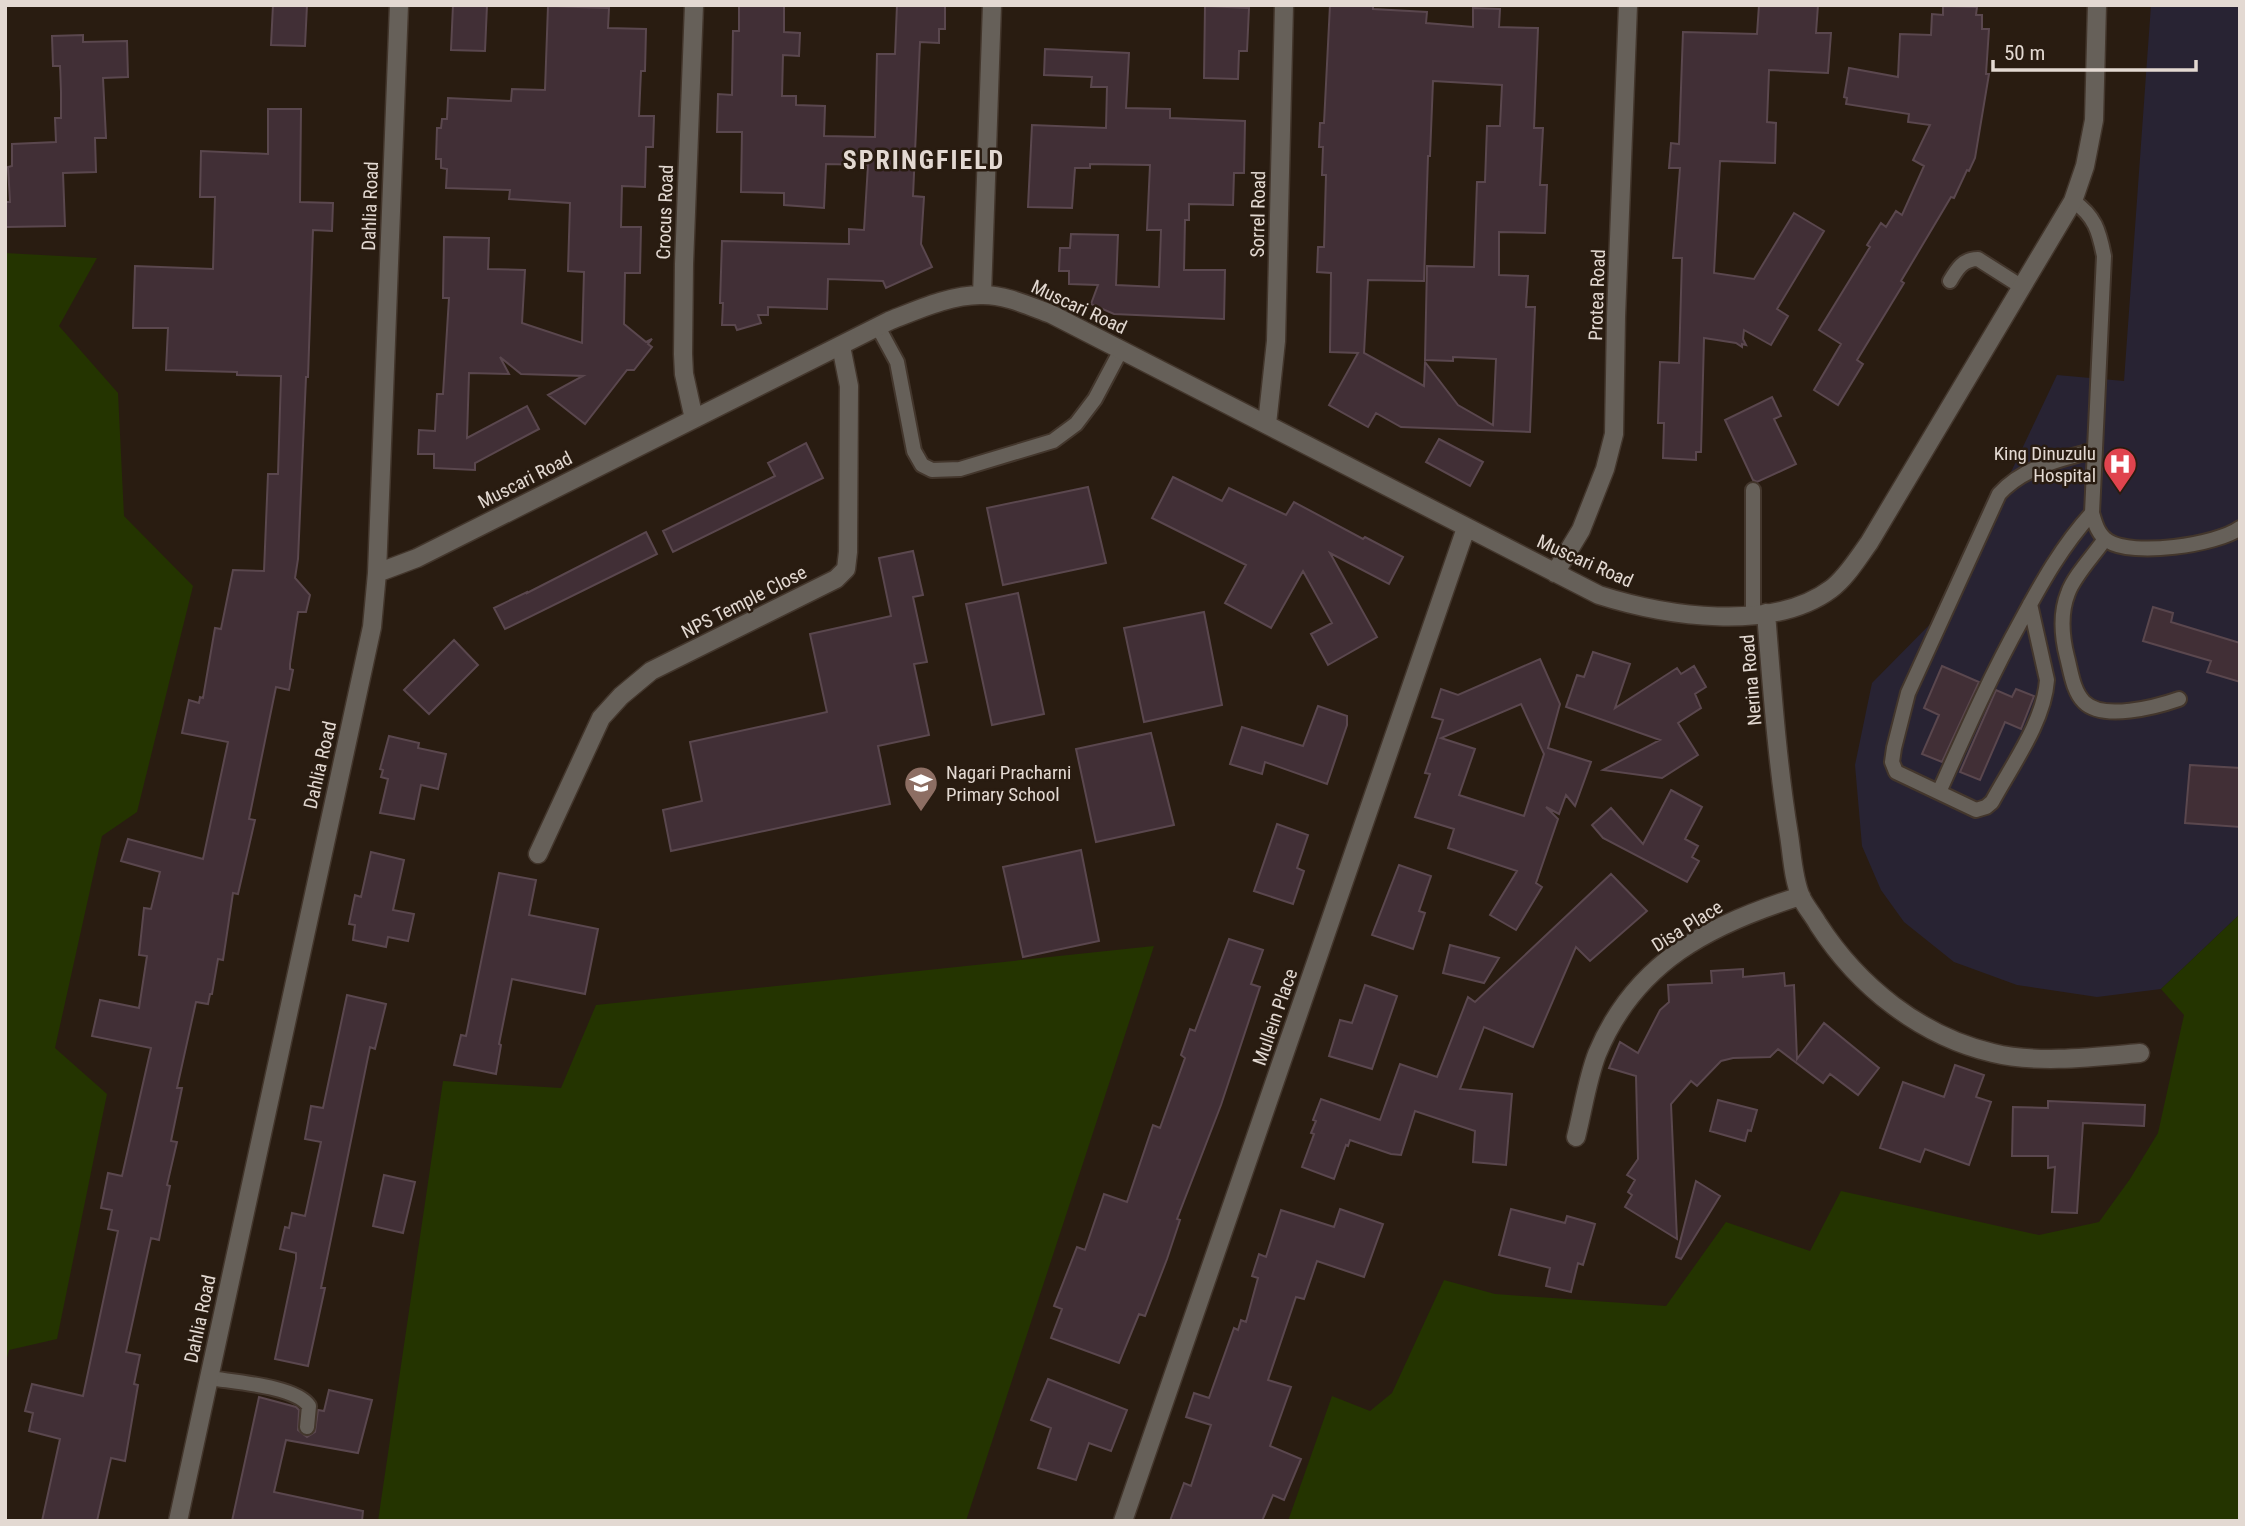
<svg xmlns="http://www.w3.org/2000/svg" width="2245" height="1526" viewBox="0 0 2245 1526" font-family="'Roboto Condensed',sans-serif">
<rect width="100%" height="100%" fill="#291c11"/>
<!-- medical -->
<path fill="#282333" d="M2151,5H2240V914L2161,989L2097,997L2017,985L1954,962L1904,922L1881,890L1862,846L1855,765L1872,683L1947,607L2057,375L2124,381Z"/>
<!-- green -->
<path fill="#243400" d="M5,253L97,258L59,326L118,393L124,516L193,586L137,812L102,836L55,1048L107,1094L57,1339L9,1350L5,1366Z
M2240,914V1521H1288L1332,1396L1370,1411L1392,1393L1444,1280L1495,1294L1666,1306L1726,1222L1810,1251L1841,1191L2039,1235L2099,1222L2130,1179L2158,1133L2184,1015L2161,989Z
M1154,946L966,1521H378L443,1081L561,1088L596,1005Z"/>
<!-- building -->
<path fill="#412f36" stroke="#5a474e" stroke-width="2" fill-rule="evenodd" d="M273,5H307L305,46L271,45Z
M453,5H487L485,51L451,50Z
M739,5H784V32L800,33L799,56L783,55L782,96H796V105L825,106L824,136L875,137L877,54H895L897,5H945V29H939V43L920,42L913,196L924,197L921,244L932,267L886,288L883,281L828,279L827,309L768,307V315H758L761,323L737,330L735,325H722L723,303H720L722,241L849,244V229L864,230L868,165L826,164L824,208L784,205V193L741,192L742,132H717L718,94L732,95L733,31H739Z
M1330,5H1373V9L1427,12L1426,23L1473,27V8L1500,9L1499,27L1538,28L1534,128H1543L1540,185H1547L1545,233L1499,232V275L1528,276L1526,307H1535L1530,432L1401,427L1376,413L1368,427L1329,405L1358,353L1330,352L1331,273L1317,272L1318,247H1324L1326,175H1322L1323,147H1319L1320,123H1324ZM1433,81L1502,85L1500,126H1487L1485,182H1477L1474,267L1427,266L1425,360L1453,361V357L1496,359L1493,425L1458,405L1425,362L1424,386L1364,353L1368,280L1424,281L1428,156H1430Z
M1759,5H1818L1816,33H1831L1828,73L1769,70L1767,122L1776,123L1775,163L1720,161L1714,273L1754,279L1794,213L1824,231L1777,309L1788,316L1771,345L1744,330L1743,339L1746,345L1742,344V347L1736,343L1704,338L1701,452H1696V460L1663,458L1664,423H1658L1660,362L1679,363L1682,258H1673L1680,168H1669L1671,143L1679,144L1683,32L1757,34Z
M548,6L609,8L608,28L646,29L645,71H641L639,116H654L653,147H646L645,187L622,186L621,227H641L640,273H625L624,324L646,342L652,339L648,344L652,347L634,370H627L585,424L548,395L583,376L521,374L500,357L509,374L469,373L467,438L527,406L539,429L475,463V470L434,468V454H418L419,430L435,431L437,394H443L449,298H443L444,237L489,238L488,269L525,270L522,323L582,343L584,272L568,271L570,203L509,199L510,190L446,188L447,169L441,168V159H436L437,128H441L442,119H447L448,98L511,101L512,89L545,90Z
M1205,6L1249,8L1247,51H1239L1238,79L1204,78Z
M1943,6L1977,7L1976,15H1982V29H1989L1986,74H1989L1975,158L1969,171L1967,170L1954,198L1951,197L1901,281L1904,283L1857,360L1863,364L1838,405L1814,390L1841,344L1819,330L1870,247L1867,245L1881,223L1886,227L1896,211L1902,215L1924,166L1913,160L1930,125L1908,122L1909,114L1846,104L1847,98L1844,97L1849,68L1898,77L1900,34L1931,35L1932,14L1943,15Z
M83,35V42L127,41L128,77L103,78L106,138H95L96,172L63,173L65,226L5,227V202H10L8,167L12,166V144L56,142L55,118H61V92L60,66H53L52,36Z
M1045,49L1129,53L1126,108L1170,109V118L1245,121L1244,173H1234L1233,205L1189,204V220H1185L1184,270H1225L1224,319L1114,314L1091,304L1098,285L1069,284V271H1059L1060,248H1070L1071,234L1118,235L1116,285L1159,287L1161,230H1147L1150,165L1090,164V168H1075L1072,208L1028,207L1032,125L1106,128L1107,87H1091L1092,77L1044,75Z
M268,109H301L300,202L333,203L332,231L313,230L308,377H306L298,559L295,578L310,595L306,612H298L290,664V669L293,670L289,690L276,687L249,819L255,820L238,894L233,893L223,960L218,959L212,994H210L208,1004L196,1002L177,1088H182L171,1141L177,1142L167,1185L170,1186L159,1240L151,1238L126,1352L140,1355L134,1384L138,1385L125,1461L111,1458L97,1521H42L60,1439L29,1431L33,1413L25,1411L32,1384L83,1396L118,1231L108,1229L112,1210L101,1208L108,1173L122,1176L151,1048L92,1036L100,1000L139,1008L147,956L139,955L144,908L151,909L160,872L121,861L128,839L203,859L228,742L182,733L189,700L199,703L200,697L203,698L215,628L221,629L233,570L264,571L268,474H278L281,376L237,375V372L166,370L168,328H133L135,266L213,269L215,197H200L201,151L268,154Z
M1772,397L1781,416L1774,419L1796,464L1757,482L1753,480L1725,420Z
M1439,439L1483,462L1470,486L1426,462Z
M806,443L823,478L673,552L663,531L775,476L768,463Z
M1173,477L1222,501L1229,488L1286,515L1294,502L1363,539L1365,537L1403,557L1389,584L1330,553L1377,637L1328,665L1311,634L1332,623L1303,571L1271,628L1225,603L1246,565L1152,518Z
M1088,487L1106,563L1003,585L987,508Z
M646,532L657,554L505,629L494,608L527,592V593Z
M913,551L923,595L913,597L927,662L914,664L929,735L878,746L890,804L671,851L663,810L702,801L690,742L827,712L810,634L891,616L879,558Z
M1018,593L1044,714L992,725L966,604Z
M2153,607L2173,613L2171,622L2240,643V682L2207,672L2211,661L2143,641Z
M1204,612L1222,705L1144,722L1124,628Z
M454,640L478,665L429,714L404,690Z
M1593,652L1630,664L1615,708L1677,668L1681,674L1694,666L1706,687L1695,694L1701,708L1678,723L1698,755L1662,778L1603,770L1660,740L1566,707L1577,675L1584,677Z
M1540,659L1560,704L1548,748L1591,762L1575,806L1566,795L1559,814L1546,807L1558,819L1536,883L1542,887L1516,930L1490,915L1517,871L1448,848L1454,829L1415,817L1430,774L1425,773L1443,720L1432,717L1441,689L1458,695ZM1521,704L1544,754L1524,816L1459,795L1475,749L1441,738Z
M1942,666L1979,682L1942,762L1922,754L1939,715L1924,708Z
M2016,689L2034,696L2021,729L2005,722L1980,780L1960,772L1996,690L2012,697Z
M1318,706L1347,716V725L1327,784L1265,762L1262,774L1230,764L1242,727L1303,746Z
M1151,733L1174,825L1096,842L1076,749Z
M389,736L419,743L418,748L446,754L438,789L421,785L414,819L380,813L388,779L381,777L383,770L380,769Z
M2190,765L2240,768V827L2185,823Z
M1671,790L1702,807L1685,839L1698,846L1692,857L1699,861L1687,882L1603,838L1592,825L1611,808L1643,844Z
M1277,824L1308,835L1297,868L1304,871L1293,904L1254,891Z
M1081,850L1099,941L1023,957L1003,867Z
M371,852L404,860L393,910L414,914L408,941L388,937L386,947L353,940L355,925L349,924L355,895L361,897Z
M1399,865L1431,876L1419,911L1425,913L1413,949L1372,935Z
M499,873L536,880L529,915L598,929L585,994L512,979L499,1044L501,1045L496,1074L454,1065L461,1035L466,1036Z
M1611,874L1647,911L1590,961L1576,947L1533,1047L1484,1027L1460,1089L1512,1094L1506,1165L1473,1162L1475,1131L1415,1111L1401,1155L1391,1154L1350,1140L1348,1146L1346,1145L1334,1179L1302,1167L1314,1134L1311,1133L1316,1121L1313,1120L1321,1099L1380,1120L1400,1064L1437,1077L1468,997L1475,1002Z
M1229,939L1263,950L1251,984L1260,987L1221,1105L1177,1219L1180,1220L1167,1259L1145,1316L1139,1314L1119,1363L1051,1338L1062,1309L1054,1306L1077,1247L1085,1250L1104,1194L1127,1202L1153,1125L1160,1128L1185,1058L1181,1055L1190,1029L1195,1031Z
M1450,945L1499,958L1484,983L1443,973Z
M1743,969V977L1784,973L1785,986L1794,985L1797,1059L1824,1023L1879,1068L1858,1095L1830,1074L1823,1083L1778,1049L1770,1057L1733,1058L1721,1061L1697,1086L1691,1081L1671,1104L1677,1239L1625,1207L1632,1195L1628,1192L1635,1180L1627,1175L1638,1159L1636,1076L1609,1068L1620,1042L1638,1053L1660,1010L1669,1002L1668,985L1712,983L1711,971Z
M1365,985L1397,996L1372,1069L1329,1056L1340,1020L1352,1023Z
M347,995L386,1004L375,1049L370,1047L321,1288H325L308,1366L275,1359L296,1259V1253L280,1249L285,1227L289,1228L292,1213L305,1216L321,1142L305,1139L311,1106L323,1108Z
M1955,1065L1984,1075L1976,1097L1991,1102L1969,1165L1925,1149L1920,1162L1880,1148L1903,1082L1944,1097Z
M1718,1100L1757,1110L1751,1131L1748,1130L1745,1141L1710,1131Z
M2048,1101L2145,1105L2144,1126L2083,1123L2077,1213L2052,1212L2055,1167L2048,1168V1156H2012L2013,1107L2048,1108Z
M384,1175L415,1182L403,1233L373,1226Z
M1696,1181L1720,1196L1681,1259L1676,1257Z
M1340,1209L1383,1224L1364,1277L1317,1261L1304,1299L1296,1297L1268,1380L1291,1387L1270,1446L1301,1459L1284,1500L1273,1495L1262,1521H1170L1184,1483L1191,1486L1211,1425L1186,1417L1194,1393L1209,1398L1234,1328L1238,1330L1241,1320L1246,1322L1258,1278L1252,1276L1259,1254L1266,1257L1281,1210L1334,1227Z
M1511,1209L1565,1223L1567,1216L1595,1224L1583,1265L1578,1263L1571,1292L1546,1286L1550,1268L1499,1255Z
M1048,1379L1127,1410L1111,1451L1089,1443L1076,1480L1038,1468L1051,1428L1031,1420Z
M329,1390L372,1400L358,1453L286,1440L274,1492L363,1511L362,1521H232L259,1397L296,1407L299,1410L298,1430L307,1437L315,1432L318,1410L324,1411Z"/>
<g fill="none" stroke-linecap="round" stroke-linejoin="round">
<!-- lane casing -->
<g stroke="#43362c" stroke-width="18">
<path id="lane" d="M2073,201C2095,216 2099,231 2104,256L2092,513C2095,523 2098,535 2108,541C2132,557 2217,545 2240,528
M1950,281C1957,269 1963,259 1978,259L2022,287
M878,327L897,362L914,451L922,465L932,470L960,469L1053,441L1076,424L1095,399L1121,350
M1753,490V614
M2105,539C2094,555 2074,576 2068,593C2060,613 2062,637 2067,657C2071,672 2073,691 2084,702C2103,721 2156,707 2179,699
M2030,604L2047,680C2044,722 2012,765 1992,802L1986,807L1976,810L1896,772L1892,762L1894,748L1908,693L1999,494C2025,466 2060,460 2095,450
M1939,792C1965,734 1990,677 2021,621C2042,582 2062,546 2092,513
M210,1378C233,1382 296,1386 309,1406L307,1427"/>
</g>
<!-- street casing -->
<g stroke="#43362c" stroke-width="21">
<path id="street" d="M982,295L992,5
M694,419L684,374L683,354L684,264L694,5
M1267,424L1276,341L1284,5
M377,573L417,558L889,321C917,310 952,294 983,295C1006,295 1029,306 1051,314L1599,595C1665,616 1772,633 1831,589C1846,578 1858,558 1869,543L2073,201L2085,166L2094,120L2097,5
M1555,573L1581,530L1605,469L1614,434L1616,317L1628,5
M1766,613C1772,687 1777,762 1789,835C1792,854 1793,879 1801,897C1805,906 1813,915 1818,924C1858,986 1920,1036 1993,1053C2037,1064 2095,1057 2140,1053
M538,854L601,718L621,696L651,671L836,579L846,569L848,552L849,386L841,346
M1576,1137C1583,1110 1587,1080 1597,1054C1635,962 1710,924 1801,896
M178,1521L372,627L377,573L399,5
M1123,1521L1466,528"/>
</g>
<!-- lane -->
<use href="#lane" stroke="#666059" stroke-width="14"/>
<!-- street -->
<use href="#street" stroke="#666059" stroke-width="18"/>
</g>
<!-- icons -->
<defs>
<g id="hospital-pin" transform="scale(1.75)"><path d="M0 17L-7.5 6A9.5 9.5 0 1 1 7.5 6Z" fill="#e0444e" stroke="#291c11"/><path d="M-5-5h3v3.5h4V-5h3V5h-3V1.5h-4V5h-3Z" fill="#fff"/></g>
<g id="school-pin" transform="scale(1.75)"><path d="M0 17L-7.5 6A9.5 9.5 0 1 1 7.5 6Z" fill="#8d6e63" stroke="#291c11"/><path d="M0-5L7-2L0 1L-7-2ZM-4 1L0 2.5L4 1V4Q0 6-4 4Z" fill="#fff"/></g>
</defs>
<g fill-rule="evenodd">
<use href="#hospital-pin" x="2120" y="464"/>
<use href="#school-pin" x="921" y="783"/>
</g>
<g text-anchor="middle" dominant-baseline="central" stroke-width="5" stroke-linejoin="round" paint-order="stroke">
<!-- street labels -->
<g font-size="19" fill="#e3d9d2" stroke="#291c11">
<text transform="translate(370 206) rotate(-88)">Dahlia Road</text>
<text transform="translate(665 212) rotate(-88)">Crocus Road</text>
<text transform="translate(1258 214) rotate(-89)">Sorrel Road</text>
<text transform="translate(1597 295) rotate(-88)">Protea Road</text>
<text transform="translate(1079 307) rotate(25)">Muscari Road</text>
<text transform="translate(525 480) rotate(-27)">Muscari Road</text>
<text transform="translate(1585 561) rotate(24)">Muscari Road</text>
<text transform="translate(744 602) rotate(-27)">NPS Temple Close</text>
<text transform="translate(1751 680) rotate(-95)">Nerina Road</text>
<text transform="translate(320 765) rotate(-77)">Dahlia Road</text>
<text transform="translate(1687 926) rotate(-32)">Disa Place</text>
<text transform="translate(1275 1017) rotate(-71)">Mullein Place</text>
<text transform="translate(200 1319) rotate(-78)">Dahlia Road</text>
</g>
<!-- poi labels -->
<g font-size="19" fill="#e3d9d2" stroke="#291c11" text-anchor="end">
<text x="2096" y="453">King Dinuzulu<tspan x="2096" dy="22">Hospital</tspan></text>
<text x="946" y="772" text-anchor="start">Nagari Pracharni<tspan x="946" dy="22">Primary School</tspan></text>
</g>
<!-- district labels -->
<g font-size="26" font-weight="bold" letter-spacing="2" fill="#e3d9d2" stroke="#291c11">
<text x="924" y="160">SPRINGFIELD</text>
</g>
</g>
<!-- border -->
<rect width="2245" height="1526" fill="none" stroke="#e3d9d2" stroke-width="14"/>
<!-- scale -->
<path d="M1993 60v10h203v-10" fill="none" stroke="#e3d9d2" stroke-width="3.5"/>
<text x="2004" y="60" font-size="21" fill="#e3d9d2" stroke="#291c11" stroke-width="5" paint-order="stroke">50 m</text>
</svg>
